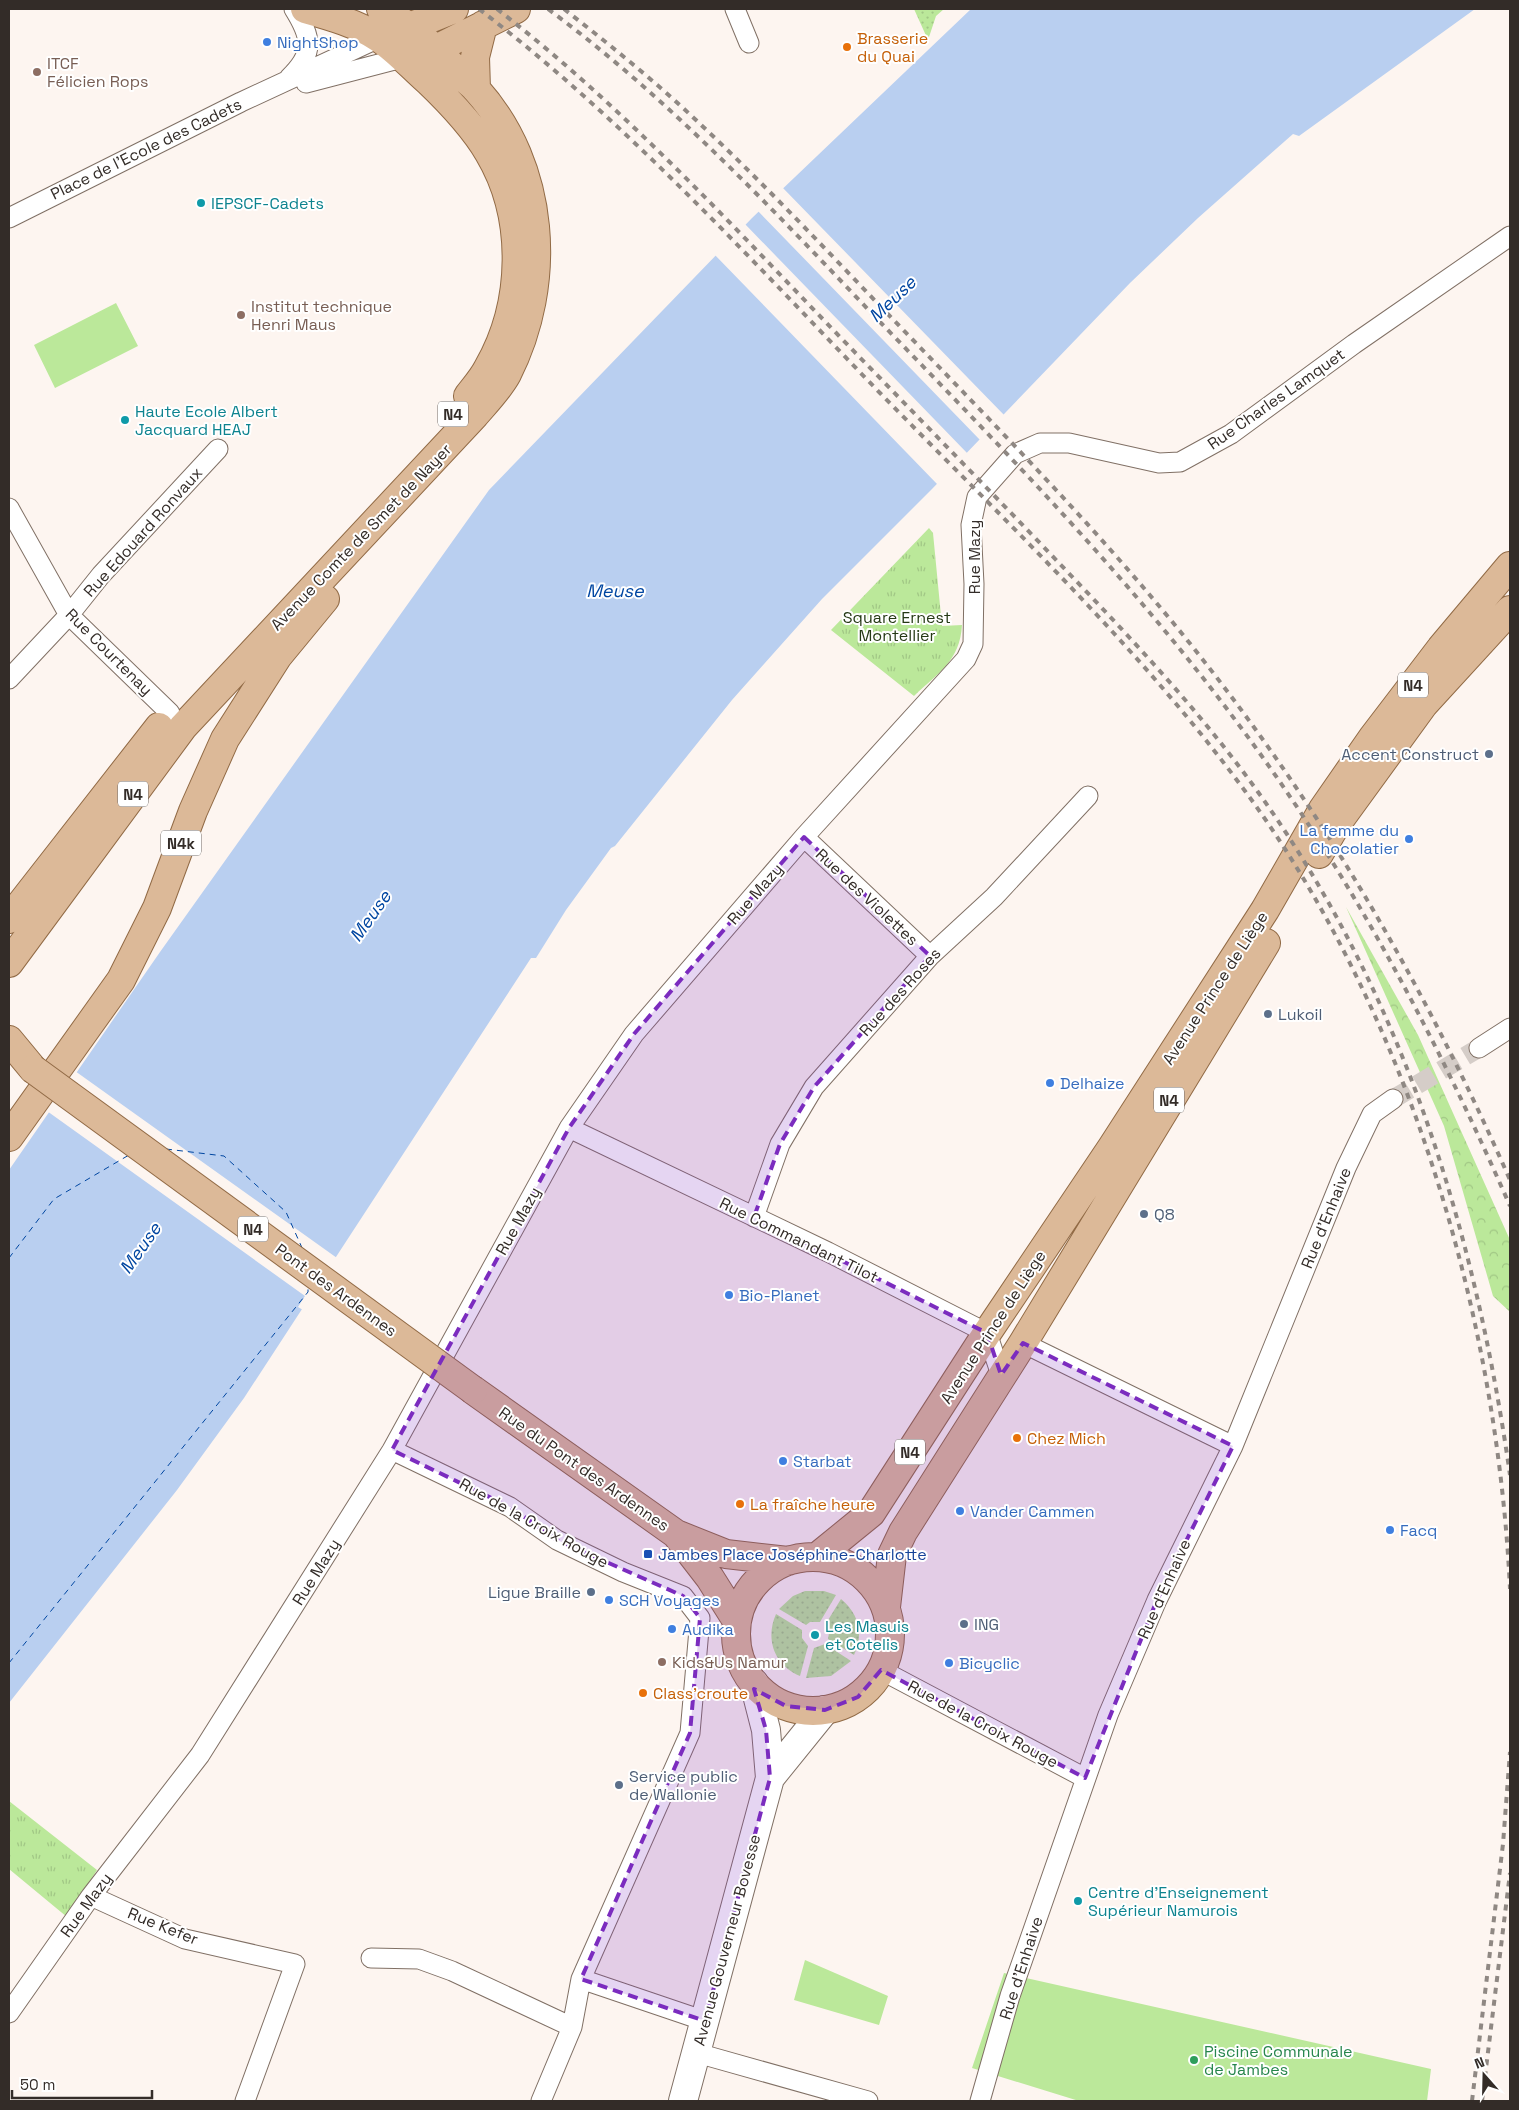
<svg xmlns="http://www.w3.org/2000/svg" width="1519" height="2110" viewBox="0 0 1519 2110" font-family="'Space Grotesk',sans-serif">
<defs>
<pattern id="grass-dots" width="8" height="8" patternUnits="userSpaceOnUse" patternTransform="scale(1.25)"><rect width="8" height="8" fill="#bbe89a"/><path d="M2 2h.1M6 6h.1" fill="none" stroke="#a1c785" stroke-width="1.8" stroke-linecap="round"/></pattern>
<pattern id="forest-crowns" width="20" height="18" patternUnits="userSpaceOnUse" patternTransform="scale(1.25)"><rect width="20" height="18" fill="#bbe89a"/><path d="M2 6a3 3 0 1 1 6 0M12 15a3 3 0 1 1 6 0" fill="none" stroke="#a1c785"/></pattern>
<pattern id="park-tufts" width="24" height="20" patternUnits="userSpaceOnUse" patternTransform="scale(1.25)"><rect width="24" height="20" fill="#bbe89a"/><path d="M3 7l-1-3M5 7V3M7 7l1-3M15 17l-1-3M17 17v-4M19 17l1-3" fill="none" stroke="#a1c785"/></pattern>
</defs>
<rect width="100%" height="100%" fill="#fdf5f0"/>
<!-- grass -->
<path fill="url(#grass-dots)" d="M914,9H944L936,16L928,40Z
M805,1591H824L836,1595L820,1622H810L806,1625L779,1609L793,1596Z
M841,1599C859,1614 864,1634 854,1655L828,1639L829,1633L825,1625Z
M776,1614L802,1630V1638L808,1646L800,1676C774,1665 765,1639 776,1614Z
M825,1644L851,1661L831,1676L806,1678L814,1648Z"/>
<!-- forest -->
<path fill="url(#forest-crowns)" d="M1346,907L1418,1035L1510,1240V1312L1493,1296L1444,1126Z"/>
<!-- park -->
<path fill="url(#park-tufts)" d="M929,528L933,533L942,626L962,625C960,661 938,673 914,696L831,630Z
M9,1801L97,1870L67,1917L9,1869Z"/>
<!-- garden -->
<path fill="#bbe89a" d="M116,303L138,346L55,388L34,345Z
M805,1960L888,1996L879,2025L794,2000Z
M1004,1973L1431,2069L1427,2101H1079L972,2068Z"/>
<!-- water -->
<path fill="#b9cff0" d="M971,9H1475L1299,136L1293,134L1198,218L1130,283L932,489L822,599L732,700L615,846L611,848L566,910L536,958H531L244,1398L177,1490L9,1703V1170L160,952L489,490L752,218Z"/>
<!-- pier -->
<path fill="#fdf5f0" d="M782,187L1005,416L981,441L757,210Z
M744,223L968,454L938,485L714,254Z
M75,1071L337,1258L303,1310L298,1307L305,1296L47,1111Z"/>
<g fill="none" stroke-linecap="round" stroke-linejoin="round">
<!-- ferry -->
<path stroke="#0046a1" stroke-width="1" stroke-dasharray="6 5" stroke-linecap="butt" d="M166,1149L224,1156L286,1212L303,1250
M9,1258L54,1199L129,1155
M9,1663L308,1292V1287"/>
<!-- street-tunnel -->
<path stroke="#d5cdc8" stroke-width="19" stroke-dasharray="19 9" stroke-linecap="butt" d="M1393,1099L1479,1048"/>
<!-- street casing -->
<g stroke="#807065" stroke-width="21">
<path id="street" d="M735,9L749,43
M289,78C315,53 312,38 294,9
M306,83L402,58
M9,218L241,102L379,38
M9,508L69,615L170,713
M9,679L69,615L101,575L218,449
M804,837L930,956
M1479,1048L1510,1028
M569,1128L828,1252L987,1333L1001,1375
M754,1217L780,1144L814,1087L930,956L994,897L1088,796
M1023,1343L1233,1446
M392,1450L510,1507L557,1540L623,1572L683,1596L700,1618L690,1733L581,1979L572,2027L541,2101
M881,1670L1085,1778
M91,1896L185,1939L295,1964L245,2101
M371,1958L419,1959L452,1971L572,2027
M581,1979L705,2021
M9,2013L91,1896L200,1755L392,1450L569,1128L634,1034L804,837L966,659L973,644L974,584L971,525L977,497L1015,454L1040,443H1069L1159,463L1180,462L1231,434L1354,344L1510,236
M697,2053L868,2101
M980,2101L1010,1996L1108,1715L1157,1600L1233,1446L1346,1168L1372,1114L1393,1099"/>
</g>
<!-- secondary casing -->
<g stroke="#807065" stroke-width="30">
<path id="secondary" d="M770,1778L825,1710
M683,2101L770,1778L766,1730L754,1683"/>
</g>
<!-- primary casing -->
<g stroke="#916a45" stroke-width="30">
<path id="primary" d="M305,9C330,16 358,24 379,38C397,50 412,67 428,81C451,103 473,126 489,153C527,217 525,304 488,368C483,378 475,387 468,396
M397,32L454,9
M420,53L436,49L516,9
M476,89L475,57L483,25
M1319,854L1336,825L1424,704L1510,610
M9,919L159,727
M9,963L183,727L474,416C485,403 499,389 507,374C553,283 546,167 476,89C471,83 463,78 457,71C433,47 411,25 381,9
M9,1040L33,1069
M9,1137L121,980L157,908L193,811L225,739L278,656L325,599
M473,1390L676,1534L726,1554L788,1561
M676,1534L710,1578L737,1621
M817,1557L871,1513L987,1333L1112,1147L1265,910L1323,809L1373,737L1441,648L1510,566
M736 1634a77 77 0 1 1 154 0a77 77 0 1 1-154 0Z
M886,1607L892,1555L903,1532L1023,1343L1266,943"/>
</g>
<!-- street -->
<use href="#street" stroke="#fff" stroke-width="19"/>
<!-- secondary -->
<use href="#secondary" stroke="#fff" stroke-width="28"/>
<!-- primary -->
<use href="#primary" stroke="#dcb998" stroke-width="28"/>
<!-- rail -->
<path stroke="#8f8883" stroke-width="4" stroke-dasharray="6 6" stroke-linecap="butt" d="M479,9C627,122 752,261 881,394C1006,522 1139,647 1245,791C1409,1013 1497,1316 1510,1589
M497,9C637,117 756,252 880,378C940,440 1000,501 1059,563C1129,636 1199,710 1258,792C1403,994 1475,1230 1510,1475
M548,9C671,100 776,213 882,324C1007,453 1132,581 1239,725C1350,873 1436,1037 1510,1206
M564,9C610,45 656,82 698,122C773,192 842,267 913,340C1017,448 1122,555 1214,674C1335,830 1431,1000 1510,1180
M1472,2101L1503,1844L1510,1752
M1482,2101L1510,1873"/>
<!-- primary-bridge casing -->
<g stroke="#916a45" stroke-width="30" stroke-linecap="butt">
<path id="primary-bridge" d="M33,1069L473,1390"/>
</g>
<!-- primary-bridge -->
<use href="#primary-bridge" stroke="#dcb998" stroke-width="28"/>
</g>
<!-- marked area -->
<path fill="#7b2cbf" fill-opacity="0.2" stroke="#7b2cbf" stroke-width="4" stroke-dasharray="10 6" stroke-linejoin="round" d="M804,837L930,956L814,1087L780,1144L754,1217L987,1333L1001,1375L1023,1343L1233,1446L1157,1600L1085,1778L881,1670L858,1697L825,1710L786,1706L754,1689L766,1730L770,1778L705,2021L581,1979L690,1733L700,1618L683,1596L557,1540L510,1507L392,1450L569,1128L634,1034Z"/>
<!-- markers -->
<g fill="#3f7fe0" stroke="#fff" stroke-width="2">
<circle cx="267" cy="42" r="5"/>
<circle cx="1409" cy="839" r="5"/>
<circle cx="1050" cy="1083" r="5"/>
<circle cx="729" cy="1295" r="5"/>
<circle cx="783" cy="1461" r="5"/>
<circle cx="960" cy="1511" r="5"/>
<circle cx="1390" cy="1530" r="5"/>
<circle cx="609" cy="1600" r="5"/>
<circle cx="672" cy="1629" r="5"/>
<circle cx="949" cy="1663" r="5"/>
</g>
<g fill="#e8710a" stroke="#fff" stroke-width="2">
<circle cx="847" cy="47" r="5"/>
<circle cx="1017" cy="1438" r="5"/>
<circle cx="740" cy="1504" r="5"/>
<circle cx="643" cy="1693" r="5"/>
</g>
<g fill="#8d6e63" stroke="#fff" stroke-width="2">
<circle cx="37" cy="72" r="5"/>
<circle cx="241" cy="315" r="5"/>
<circle cx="662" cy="1662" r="5"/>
</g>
<g fill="#0f9aa8" stroke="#fff" stroke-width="2">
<circle cx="201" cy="203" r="5"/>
<circle cx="125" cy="420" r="5"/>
<circle cx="815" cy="1635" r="5"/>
<circle cx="1078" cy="1901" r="5"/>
</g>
<g fill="#5c6f8a" stroke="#fff" stroke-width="2">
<circle cx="1489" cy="754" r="5"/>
<circle cx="1268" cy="1014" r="5"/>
<circle cx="1144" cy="1214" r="5"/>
<circle cx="591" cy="1592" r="5"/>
<circle cx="964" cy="1624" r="5"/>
<circle cx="619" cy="1785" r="5"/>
</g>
<rect fill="#1a4fb4" stroke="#fff" stroke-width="2" x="643" y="1549" width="10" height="10" rx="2.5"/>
<circle fill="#2e9e5b" stroke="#fff" stroke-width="2" cx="1194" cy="2060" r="5"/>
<g text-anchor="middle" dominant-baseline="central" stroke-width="4" stroke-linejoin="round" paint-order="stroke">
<!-- shield labels -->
<g fill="#fff" stroke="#706b68" stroke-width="1">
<rect x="438" y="401.5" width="30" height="25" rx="4"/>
<rect x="1398" y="672.5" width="30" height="25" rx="4"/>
<rect x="118" y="781.5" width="30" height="25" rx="4"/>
<rect x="161" y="830.5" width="40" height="25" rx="4"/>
<rect x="1154" y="1087.5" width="30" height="25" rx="4"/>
<rect x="238" y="1216.5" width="30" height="25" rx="4"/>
<rect x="895" y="1439.5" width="30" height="25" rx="4"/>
</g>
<g font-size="15" font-weight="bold" fill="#332c28">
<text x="453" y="414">N4</text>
<text x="1413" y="685">N4</text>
<text x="133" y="794">N4</text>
<text x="181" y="843">N4k</text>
<text x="1169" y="1100">N4</text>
<text x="253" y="1229">N4</text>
<text x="910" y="1452">N4</text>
</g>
<!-- food labels -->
<g font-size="16" fill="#c56008" stroke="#fff" text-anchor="start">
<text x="857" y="38">Brasserie<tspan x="857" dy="18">du Quai</tspan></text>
<text x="1027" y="1438">Chez Mich</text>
<text x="750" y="1504">La fraîche heure</text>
<text x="653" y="1693">Class'croute</text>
</g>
<!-- shop labels -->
<g font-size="16" fill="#366cbe" stroke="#fff" text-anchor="start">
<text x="277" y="42">NightShop</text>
<text x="1399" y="830" text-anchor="end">La femme du<tspan x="1399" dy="18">Chocolatier</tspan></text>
<text x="1060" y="1083">Delhaize</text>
<text x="739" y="1295">Bio-Planet</text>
<text x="793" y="1461">Starbat</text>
<text x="970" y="1511">Vander Cammen</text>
<text x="1400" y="1530">Facq</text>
<text x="619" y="1600">SCH Voyages</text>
<text x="682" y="1629">Audika</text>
<text x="959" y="1663">Bicyclic</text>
</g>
<!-- education labels -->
<g font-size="16" fill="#785e54" stroke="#fff" text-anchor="start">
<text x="47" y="63">ITCF<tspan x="47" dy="18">Félicien Rops</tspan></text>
<text x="251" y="306">Institut technique<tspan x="251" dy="18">Henri Maus</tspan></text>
<text x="672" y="1662">Kids&amp;Us Namur</text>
</g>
<!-- street labels -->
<g font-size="16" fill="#332c28" stroke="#fff">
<text transform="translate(146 149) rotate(-26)">Place de l'Ecole des Cadets</text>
<text transform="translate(1276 399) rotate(-35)">Rue Charles Lamquet</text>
<text transform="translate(143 532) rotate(-48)">Rue Edouard Ronvaux</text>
<text transform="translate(361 537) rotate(-46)">Avenue Comte de Smet de Nayer</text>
<text transform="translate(974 557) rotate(-90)">Rue Mazy</text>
<text transform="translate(109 652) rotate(45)">Rue Courtenay</text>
<text transform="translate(755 894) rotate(-49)">Rue Mazy</text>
<text transform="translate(867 897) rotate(43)">Rue des Violettes</text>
<text transform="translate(1215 988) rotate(-57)">Avenue Prince de Liège</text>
<text transform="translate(900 992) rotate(-48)">Rue des Roses</text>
<text transform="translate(1326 1218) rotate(-68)">Rue d'Enhaive</text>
<text transform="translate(518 1221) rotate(-61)">Rue Mazy</text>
<text transform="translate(799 1240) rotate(26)">Rue Commandant Tilot</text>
<text transform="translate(336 1290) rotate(36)">Pont des Ardennes</text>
<text transform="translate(993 1327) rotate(-57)">Avenue Prince de Liège</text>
<text transform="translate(584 1469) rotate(35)">Rue du Pont des Ardennes</text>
<text transform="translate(534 1523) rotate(29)">Rue de la Croix Rouge</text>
<text transform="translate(316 1572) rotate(-58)">Rue Mazy</text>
<text transform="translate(1164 1589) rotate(-66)">Rue d'Enhaive</text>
<text transform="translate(983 1724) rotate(28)">Rue de la Croix Rouge</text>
<text transform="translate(86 1905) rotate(-54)">Rue Mazy</text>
<text transform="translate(163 1926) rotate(22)">Rue Kefer</text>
<text transform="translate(727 1940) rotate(-75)">Avenue Gouverneur Bovesse</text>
<text transform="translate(1021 1968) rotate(-72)">Rue d'Enhaive</text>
</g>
<!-- culture labels -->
<g font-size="16" fill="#0d838f" stroke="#fff" text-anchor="start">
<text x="211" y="203">IEPSCF-Cadets</text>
<text x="135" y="411">Haute Ecole Albert<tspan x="135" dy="18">Jacquard HEAJ</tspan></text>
<text x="825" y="1626">Les Masuis<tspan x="825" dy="18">et Cotelis</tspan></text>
<text x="1088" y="1892">Centre d'Enseignement<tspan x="1088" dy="18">Supérieur Namurois</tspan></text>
</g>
<!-- park labels -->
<g font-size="16" fill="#253915" stroke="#fff">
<text x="897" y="617">Square Ernest<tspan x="897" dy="18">Montellier</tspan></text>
</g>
<!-- service labels -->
<g font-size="16" fill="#4e5e75" stroke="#fff" text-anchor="start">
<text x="1479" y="754" text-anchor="end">Accent Construct</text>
<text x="1278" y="1014">Lukoil</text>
<text x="1154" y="1214">Q8</text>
<text x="581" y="1592" text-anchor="end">Ligue Braille</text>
<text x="974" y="1624">ING</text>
<text x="629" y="1776">Service public<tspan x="629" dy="18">de Wallonie</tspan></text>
</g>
<!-- transit labels -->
<g font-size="16" fill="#164399" stroke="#fff" text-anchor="start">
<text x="658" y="1554">Jambes Place Joséphine-Charlotte</text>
</g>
<!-- leisure labels -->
<g font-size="16" fill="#27864d" stroke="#fff" text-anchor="start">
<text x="1204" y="2051">Piscine Communale<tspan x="1204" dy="18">de Jambes</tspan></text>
</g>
<!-- water labels -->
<g font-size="18" font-style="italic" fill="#0046a1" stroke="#fff">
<text transform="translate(892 299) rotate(-44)">Meuse</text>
<text x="615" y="590">Meuse</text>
<text transform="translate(370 916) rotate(-55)">Meuse</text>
<text transform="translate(140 1248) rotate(-55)">Meuse</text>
</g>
</g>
<!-- border -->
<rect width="1519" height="2110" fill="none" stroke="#332c28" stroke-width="20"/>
<!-- north arrow -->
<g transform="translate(1484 2075) rotate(340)" stroke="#ffffff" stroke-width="4" paint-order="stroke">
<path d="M0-4L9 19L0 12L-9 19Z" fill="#332c28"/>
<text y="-8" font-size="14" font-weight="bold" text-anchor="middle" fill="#332c28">N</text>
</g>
<!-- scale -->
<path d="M12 2090v8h140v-8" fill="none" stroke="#332c28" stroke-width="2.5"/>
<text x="20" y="2090" font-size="15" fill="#332c28" stroke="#ffffff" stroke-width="4" paint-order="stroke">50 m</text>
</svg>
